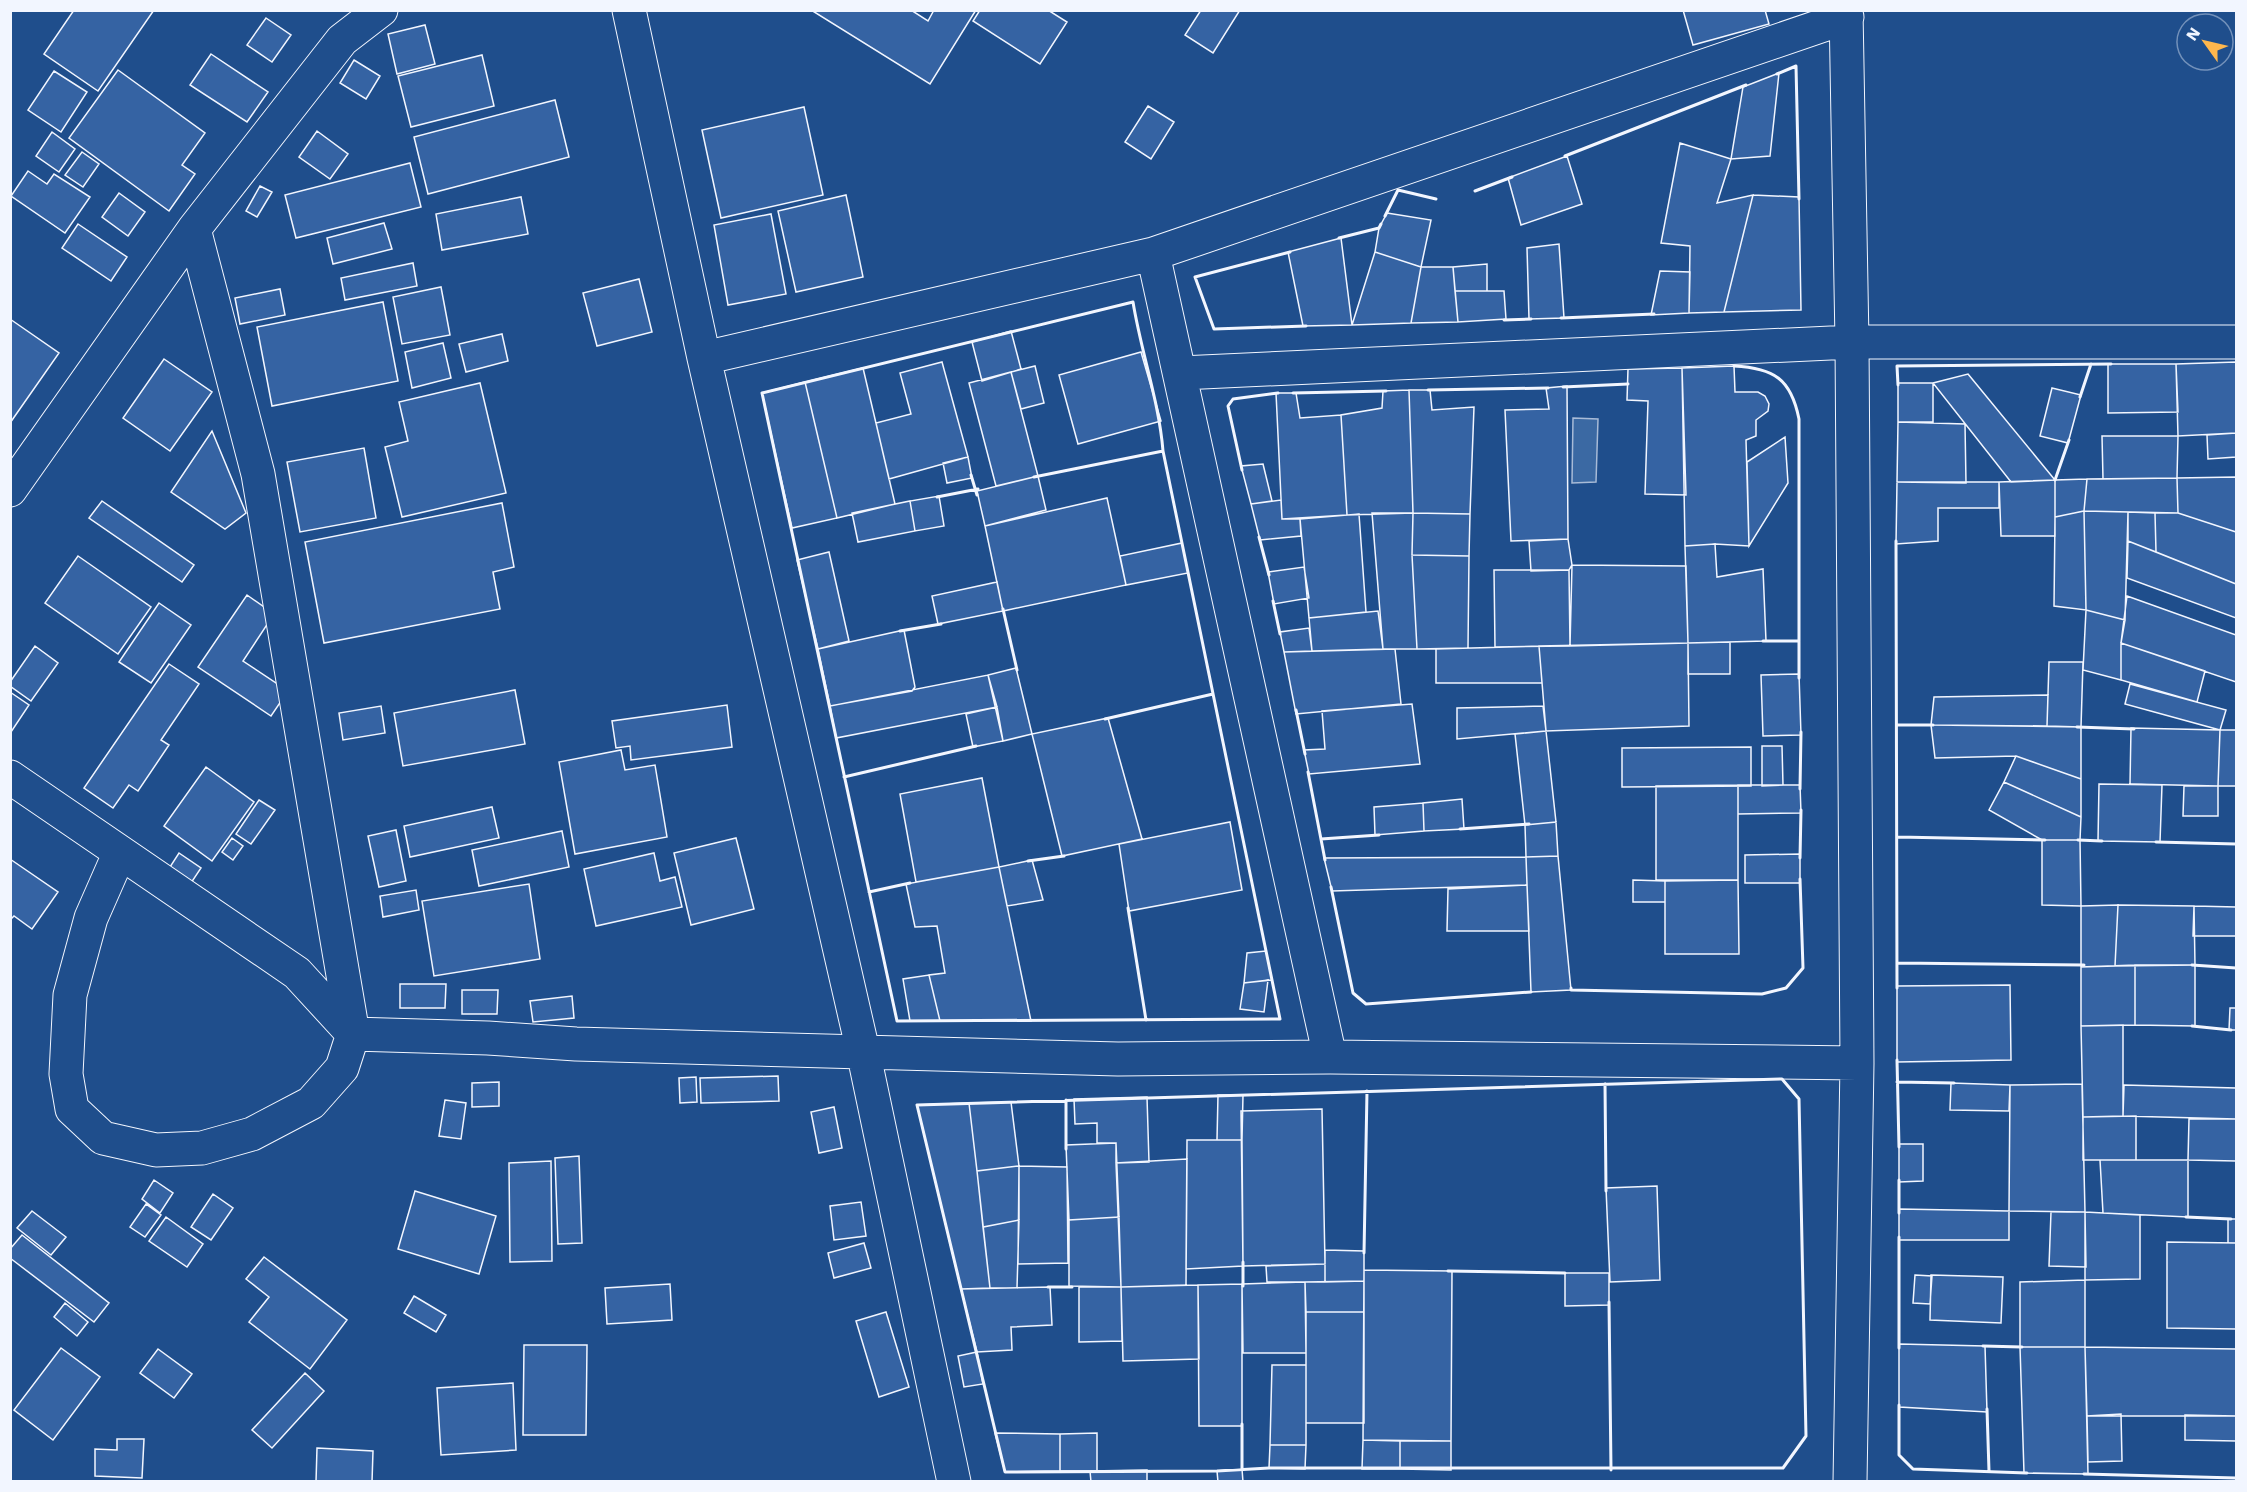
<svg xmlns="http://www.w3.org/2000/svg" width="2247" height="1492" viewBox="0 0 2247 1492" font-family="'Work Sans',sans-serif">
<rect width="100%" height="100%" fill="#1f4e8c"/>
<!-- water -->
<path fill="#3b69a3" stroke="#a8bbd7" stroke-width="1.5" d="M1573,418L1598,419L1596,482L1572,483Z"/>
<!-- building -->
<path fill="#3563a3" stroke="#f2f6ff" stroke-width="1.5" d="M74,10H154L98,91L44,54Z
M811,10H911L928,21L934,10H976L930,84Z
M980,10H1048L1067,22L1040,64L973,21Z
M1201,10H1240L1213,53L1185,35Z
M1683,10H1765L1769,24L1693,45Z
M266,18L291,35L272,62L247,45Z
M425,25L435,64L397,74L388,34Z
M211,54L268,92L247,122L190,85Z
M482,55L494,106L411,127L398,76Z
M354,60L380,76L366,99L340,83Z
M118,70L205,133L182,165L195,174L169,211L69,138Z
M54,71L87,92L61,132L28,110Z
M1779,73L1770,156L1731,159L1743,87Z
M555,100L569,157L428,194L414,137Z
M1148,106L1174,122L1151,159L1125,142Z
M804,107L823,195L721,218L702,130Z
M317,131L348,154L330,179L299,157Z
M52,132L75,149L59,172L36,156Z
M1680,143L1731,159L1717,203L1753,195L1724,312L1689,313L1690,246L1661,243Z
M82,152L99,164L83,187L65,175Z
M1567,156L1582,204L1521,225L1508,178Z
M410,163L421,207L296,238L285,195Z
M28,171L47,184L54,174L90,197L65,233L11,196Z
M260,186L272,192L257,217L246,211Z
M119,193L145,212L128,236L102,217Z
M846,195L863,277L796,292L778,211Z
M1753,195L1799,197L1801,310L1724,312Z
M521,197L528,234L442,250L436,214Z
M1387,213L1431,220L1421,267L1375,252L1379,228Z
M771,214L786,294L728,305L714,225Z
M384,223L392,249L333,264L327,238Z
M78,224L127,257L111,281L62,248Z
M1341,238L1352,325L1303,326L1288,252Z
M1559,244L1564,318L1529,319L1527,248Z
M1375,252L1421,267L1411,323L1352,325Z
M413,263L417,286L345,300L341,278Z
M1487,264V291H1455L1453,267Z
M1421,267H1453L1458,322L1411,323Z
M1660,271L1690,272L1689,313L1651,315Z
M639,279L652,332L597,346L583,293Z
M441,287L450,335L402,344L393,297Z
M280,289L285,315L240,324L235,298Z
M1455,291H1504L1506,319L1458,322Z
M383,302L398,381L272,406L257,327Z
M10,319L59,353L10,423Z
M1011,331L1021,369L982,381L972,342Z
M502,334L508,361L466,372L459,344Z
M443,343L451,378L412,388L405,352Z
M1141,352L1161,421L1078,444L1059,375Z
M164,359L212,392L170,451L123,418Z
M942,362L968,457L889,479L876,423L911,414L900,373Z
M2236,362V433L2178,436L2176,364Z
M2108,364H2176L2178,412L2108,413Z
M1035,366L1044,403L1021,409L1011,372Z
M1734,366L1735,392H1758L1765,396L1769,404L1768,411L1756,420V436L1746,440L1749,546L1715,544L1685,546L1682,368Z
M863,368L895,504L837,518L805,382Z
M1682,368L1686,495L1645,494L1648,401L1627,400L1628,369Z
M1011,372L1038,476L996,486L969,383Z
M1968,374L2055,480L2011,482L1933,383Z
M805,382L837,518L792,528L762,393Z
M480,383L506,493L402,517L385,447L408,441L399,402Z
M1898,383H1933V422H1898Z
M1567,386L1568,539L1511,541L1505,410L1549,409L1546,388Z
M2052,388L2081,395L2068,443L2040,436Z
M1409,390L1413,513L1347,515L1341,415L1382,408L1383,391Z
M1409,390H1430L1432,410L1474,407L1470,514L1413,513Z
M1276,393H1296L1300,418L1341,415L1347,515L1282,519Z
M1898,422L1965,424L1966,483L1897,482Z
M212,431L246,513L225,529L171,492Z
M2236,433V457L2208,459L2207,435Z
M2102,436H2178L2177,478L2103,479Z
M1785,437L1788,483L1749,546L1747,462Z
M364,448L376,518L300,532L287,462Z
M968,457L972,478L947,483L943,463Z
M1263,464L1272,501L1251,504L1241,466Z
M1038,476L1046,510L985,526L977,491Z
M2236,477V532L2178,513L2177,478Z
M2177,478L2178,513L2084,511L2087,479Z
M2087,479L2084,511L2055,517V480Z
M2055,480V536H2001L1999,482Z
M1897,482H1999V508H1938V541L1896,544Z
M939,496L944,526L915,531L910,501Z
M1107,498L1126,585L1003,611L985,526Z
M1281,500L1282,519H1300L1301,536L1260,540L1251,504Z
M102,501L194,565L182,582L89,518Z
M910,501L915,531L858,542L852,513Z
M502,503L514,567L493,572L500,609L324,643L305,542Z
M2084,511L2086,610L2054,606L2055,517Z
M2084,511L2128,512L2125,620L2086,610Z
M2128,512L2155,513L2156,552L2128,541Z
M1372,513H1413L1412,555L1417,649H1383Z
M1413,513L1470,514L1469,556L1412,555Z
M2155,513H2178L2236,532V584L2156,552Z
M1359,514L1366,612L1309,618L1300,519Z
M1568,539L1572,565L1569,570L1531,571L1529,541Z
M2128,541L2236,584V618L2127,578Z
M1182,543L1188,573L1126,585L1120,556Z
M1715,544L1717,577L1763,569L1766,641L1688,643L1685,546Z
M829,552L849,641L818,649L797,560Z
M1412,555L1469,556L1468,648L1417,649Z
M78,556L151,607L118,654L45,603Z
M1572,565L1686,566L1688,643L1570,646Z
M1304,567L1309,598L1274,604L1268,572Z
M1494,570H1569L1570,646L1495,647Z
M997,582L1003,611L938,624L932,596Z
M247,595L274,614L243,661L288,691L271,716L198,667Z
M2127,596L2236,635V682L2121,643Z
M159,603L191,625L151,683L119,662Z
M2086,610L2125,620L2121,643V680L2083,670Z
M1378,611L1383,649L1312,651L1309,618Z
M1309,628L1312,651L1284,652L1280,632Z
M904,630L915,687L912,691L830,706L818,649Z
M1730,642V674H1688V643Z
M1688,643L1689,726L1546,731L1539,646Z
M2121,643L2205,671L2197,702L2121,680Z
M35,646L58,663L31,701L10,686V682Z
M1539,646L1542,683H1436V649Z
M1395,649L1401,704L1296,714L1284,652Z
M2049,662H2083L2081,727L2047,726Z
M169,664L199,684L161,740L169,745L138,791L129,785L113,808L84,788Z
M1016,668L1032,734L1003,741L988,675Z
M1799,674L1801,735L1763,736L1761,675Z
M988,675L997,707L836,738L830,706Z
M2130,684L2226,710L2220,730L2125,704Z
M515,690L525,744L403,766L394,713Z
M10,692L29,705L11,732H10Z
M2048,695L2047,726L1931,725L1934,697Z
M1412,704L1420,764L1309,774L1304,750L1325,749L1322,711Z
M727,705L732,747L631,760L630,746L616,748L612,721Z
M381,706L385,733L343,740L339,713Z
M1543,706L1546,731L1457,739V708Z
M997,707L1003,741L973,747L966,714Z
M1108,718L1142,839L1062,856L1032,734Z
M1931,725L2081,727V779L2016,756L1935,758Z
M2131,728L2220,730L2218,786L2130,784Z
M2220,730H2236V786H2218Z
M1546,731L1556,822L1525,825L1515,734Z
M1762,746H1782L1783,785L1762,786Z
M1751,747V786L1622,787V748Z
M621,750L625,770L655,765L667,837L575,854L559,762Z
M2016,756L2081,779V817L2004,782Z
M206,767L254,802L212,861L164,826Z
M982,778L999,867L916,882L900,794Z
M2004,782L2081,817L2080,840H2042L1989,810Z
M2099,784L2162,785L2160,842L2098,841Z
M1738,785H1800L1801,813L1738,814Z
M1738,785V880H1656V786Z
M2184,786H2218V816H2183Z
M1462,799L1464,829L1424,831L1423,803Z
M259,800L275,810L251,844L236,834Z
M1423,803L1424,831L1375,835L1374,807Z
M492,807L499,838L410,857L404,826Z
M1230,822L1242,890L1129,911L1119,844Z
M1556,822L1558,856L1526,857L1525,825Z
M396,830L406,881L379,887L368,836Z
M562,831L569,867L479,886L472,850Z
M232,838L243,846L233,860L222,852Z
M736,838L754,909L691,925L674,853Z
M2042,840H2080L2081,906L2042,905Z
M179,853L201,868L189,886L168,870Z
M654,853L660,881L675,877L682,907L596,926L584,869Z
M1800,854V883H1745V855Z
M1558,856L1571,990L1531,992L1526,857Z
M1526,857L1527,885L1332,891L1324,858Z
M10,859L58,892L32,929L14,916L10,920Z
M1032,860L1043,900L1007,906L999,867Z
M999,867L1031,1021H940L929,975L945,973L937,926L915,927L906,884Z
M1633,880L1665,881V902H1633Z
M1738,880L1739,954H1665V881Z
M529,884L540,959L434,976L422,901Z
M1527,885L1529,931H1447L1448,889Z
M416,890L419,910L383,917L380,896Z
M2118,905L2115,966L2081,967V906Z
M2118,905L2194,906L2195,965L2115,966Z
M2194,906L2236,907V936H2193Z
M1266,951L1272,980L1244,983L1247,953Z
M2135,965V1025L2081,1026V967Z
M2135,965H2195V1026L2135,1025Z
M929,975L940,1021H910L903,979Z
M1268,980L1264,1012L1240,1009L1244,983Z
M400,984H446L445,1008H400Z
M2010,985L2011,1060L1897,1062V986Z
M462,990H498L497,1014H462Z
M572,996L574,1018L533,1022L530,1001Z
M2230,1008H2236V1030H2229Z
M2123,1025V1116L2083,1117L2081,1026Z
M778,1076L779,1101L701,1103L700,1078Z
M696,1077L697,1102L680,1103L679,1078Z
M499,1082V1106L472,1107V1083Z
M1951,1083L2010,1085L2009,1111L1950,1110Z
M2082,1084L2085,1212L2009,1211L2010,1085Z
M2124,1085L2236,1088V1119L2123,1116Z
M1218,1095H1243L1242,1140H1217Z
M1147,1097L1149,1162L1116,1163V1143H1097V1123L1075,1124L1074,1099Z
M445,1100L466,1103L461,1139L439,1136Z
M1011,1102L1019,1166L977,1171L969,1103Z
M969,1103L977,1171L990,1288L961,1289L917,1105Z
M834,1107L842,1148L819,1153L811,1112Z
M1322,1109L1325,1264L1243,1266L1241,1111Z
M2136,1116V1160H2083V1117Z
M2189,1119H2236V1161L2188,1160Z
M1187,1140H1242L1243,1266L1186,1269Z
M1116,1143L1119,1217L1069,1220L1066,1145Z
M1899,1144H1923V1181L1899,1182Z
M579,1156L582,1243L558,1244L555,1158Z
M1187,1159L1186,1285L1121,1287L1116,1163Z
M2100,1160H2188V1217L2103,1213Z
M551,1161L552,1261L510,1262L509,1163Z
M1019,1166V1220L983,1227L977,1171Z
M1019,1166L1067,1167L1068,1263L1018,1264Z
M154,1180L173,1193L160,1213L142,1199Z
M1657,1186L1660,1280L1610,1282L1606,1188Z
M415,1191L496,1216L479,1274L398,1249Z
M213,1194L233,1208L211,1240L191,1227Z
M861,1202L866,1236L834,1240L830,1206Z
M146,1204L161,1215L145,1237L130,1227Z
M1899,1209L2009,1211V1240H1899Z
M32,1211L66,1237L51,1255L17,1228Z
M2051,1212H2085L2086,1267L2049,1266Z
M2085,1212L2140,1215V1279L2085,1280Z
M166,1217L203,1244L187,1267L149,1241Z
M1119,1217L1121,1287L1069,1286V1220Z
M2228,1219H2236V1243H2228Z
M1019,1220L1017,1288H990L983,1227Z
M22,1235L109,1303L94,1322L10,1258V1249Z
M2167,1242L2236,1243V1329L2167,1328Z
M864,1243L871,1268L834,1278L828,1253Z
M1325,1250L1364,1251V1281L1325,1282Z
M264,1257L347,1320L310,1369L249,1322L269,1297L246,1279Z
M1325,1264V1282H1267L1266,1266Z
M1364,1270L1452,1271L1451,1441L1363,1440Z
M1565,1273H1609V1305L1565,1306Z
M1915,1275L1932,1276L1930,1304L1913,1303Z
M1931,1275L2003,1277L2001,1323L1930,1320Z
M2085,1280V1347H2020V1282Z
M1364,1281V1312H1306L1305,1282Z
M1305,1282L1306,1353H1243L1242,1284Z
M670,1284L672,1320L607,1324L605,1288Z
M1242,1284V1426H1199L1198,1285Z
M1198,1285L1199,1359L1123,1361L1121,1287Z
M1050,1287L1052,1325L1011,1327L1012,1350L977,1352L961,1289Z
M1079,1287H1121L1122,1341L1079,1342Z
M414,1296L446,1315L436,1332L404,1313Z
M65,1303L88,1322L77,1336L54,1317Z
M886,1312L909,1387L879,1397L856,1321Z
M1306,1312H1364V1423H1306Z
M1899,1344L1985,1346L1987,1412L1899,1407Z
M524,1345H587L586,1435H523Z
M2020,1347H2085L2088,1474L2024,1473Z
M2085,1347L2236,1349V1416H2087Z
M61,1348L100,1377L53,1440L14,1410Z
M158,1349L192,1374L174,1398L140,1373Z
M977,1352L983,1384L964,1387L958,1356Z
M1272,1365H1306V1445H1270Z
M305,1373L324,1391L272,1448L252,1430Z
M513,1383L516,1450L441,1455L437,1388Z
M2121,1414L2122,1461L2088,1462L2087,1416Z
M2185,1415L2236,1416V1441L2185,1440Z
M995,1433L1060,1434V1471L1005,1472Z
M1097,1433V1471H1060V1434Z
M117,1439H144L142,1478L95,1476V1449L117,1450Z
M1363,1440L1400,1441V1469H1362Z
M1400,1441H1451V1470L1400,1469Z
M1270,1445H1306L1305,1469L1269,1468Z
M317,1448L373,1451L372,1482H316Z
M1242,1469L1243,1482H1218L1217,1471Z
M1147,1470V1482H1091L1090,1471Z"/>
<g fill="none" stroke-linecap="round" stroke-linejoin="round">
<!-- minor casing -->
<g stroke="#f2f6ff" stroke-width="35">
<path id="minor" d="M629,10L704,358L863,1051L954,1482
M1846,10L1852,342L1857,1063L1850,1482
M1153,254L1330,1057
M704,358L1153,254L1847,17
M1181,373L1852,342H2236
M10,490L194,229L342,40L381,10
M10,777L297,973L353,1034L488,1038L576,1044L1118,1059L1330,1057L1857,1063
M120,852L91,918L70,995L66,1074L72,1109L103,1138L156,1150L202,1148L252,1134L311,1103L342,1068L353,1034L258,474L194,229"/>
</g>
<!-- minor -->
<use href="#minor" stroke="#1f4e8c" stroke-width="33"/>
<!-- wall -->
<path stroke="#f2f6ff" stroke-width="3" d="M1777,74L1796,66L1799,199
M1565,156L1746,85
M1475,191L1512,177
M1385,216L1398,190L1436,199
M1339,238L1379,228L1381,224
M1290,252L1195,277L1214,329L1306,326
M1133,302C1141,352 1159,401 1163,451L1280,1019L897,1021L762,393Z
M1561,318L1654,314
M1504,320L1531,319
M1734,366C1774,368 1791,379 1799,419V678
M1898,385L1897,366L2111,364
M1563,387L1628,384
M1428,390L1548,388
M1293,393L1386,391
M2080,397L2091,364
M1242,470L1228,406L1233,399L1278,393
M971,475L977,495
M1034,477L1163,451
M2055,480L2069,440
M937,497L978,489
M1259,537L1269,575
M1896,541L1897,988
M1273,601L1280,634
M1003,609L1017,670
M900,631L941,624
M1763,641H1799
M1296,710L1305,754
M1105,719L1213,694
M1897,725H1933
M2077,727L2134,729
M1308,772L1325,860
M844,777L976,746
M1800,789L1801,732
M1460,829L1529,824
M1898,837L2045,840
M1321,839L1379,835
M2078,840L2102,841
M2156,842L2236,844
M1800,858L1801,810
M1028,861L1064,856
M1331,887L1353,993L1366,1004L1531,992
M869,892L910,883
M1128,908L1146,1020
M1898,963L2084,965
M2192,965L2236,968
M1571,988V990L1762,994L1786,988L1803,968L1800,879
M2192,1026L2231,1030
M1897,1060L1899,1147
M1782,1079L1799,1099L1806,1436L1783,1468H1269L1217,1471L1005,1472L917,1105Z
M1897,1082L1954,1083
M1605,1084L1606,1191
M1066,1100V1149
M1899,1180V1213
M2186,1217L2231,1219
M1364,1253L1367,1091
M1448,1271L1565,1273
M1243,1286V1262
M1048,1287H1072
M1609,1302L1611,1470
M1983,1346L2022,1347
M1899,1348V1237
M1899,1405V1455L1913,1469L2027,1473
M1987,1409L1989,1471
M1242,1469V1424
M2084,1474L2236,1478"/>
</g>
<!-- border -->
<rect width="2247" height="1492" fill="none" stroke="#f2f6ff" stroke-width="24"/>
<!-- north arrow -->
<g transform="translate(2205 42) rotate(304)"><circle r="28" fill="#1f4e8c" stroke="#7391ba" stroke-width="1.5"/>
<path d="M0-4.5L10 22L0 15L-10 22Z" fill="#ffb74d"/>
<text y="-9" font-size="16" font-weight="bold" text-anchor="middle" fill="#f2f6ff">N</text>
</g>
</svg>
